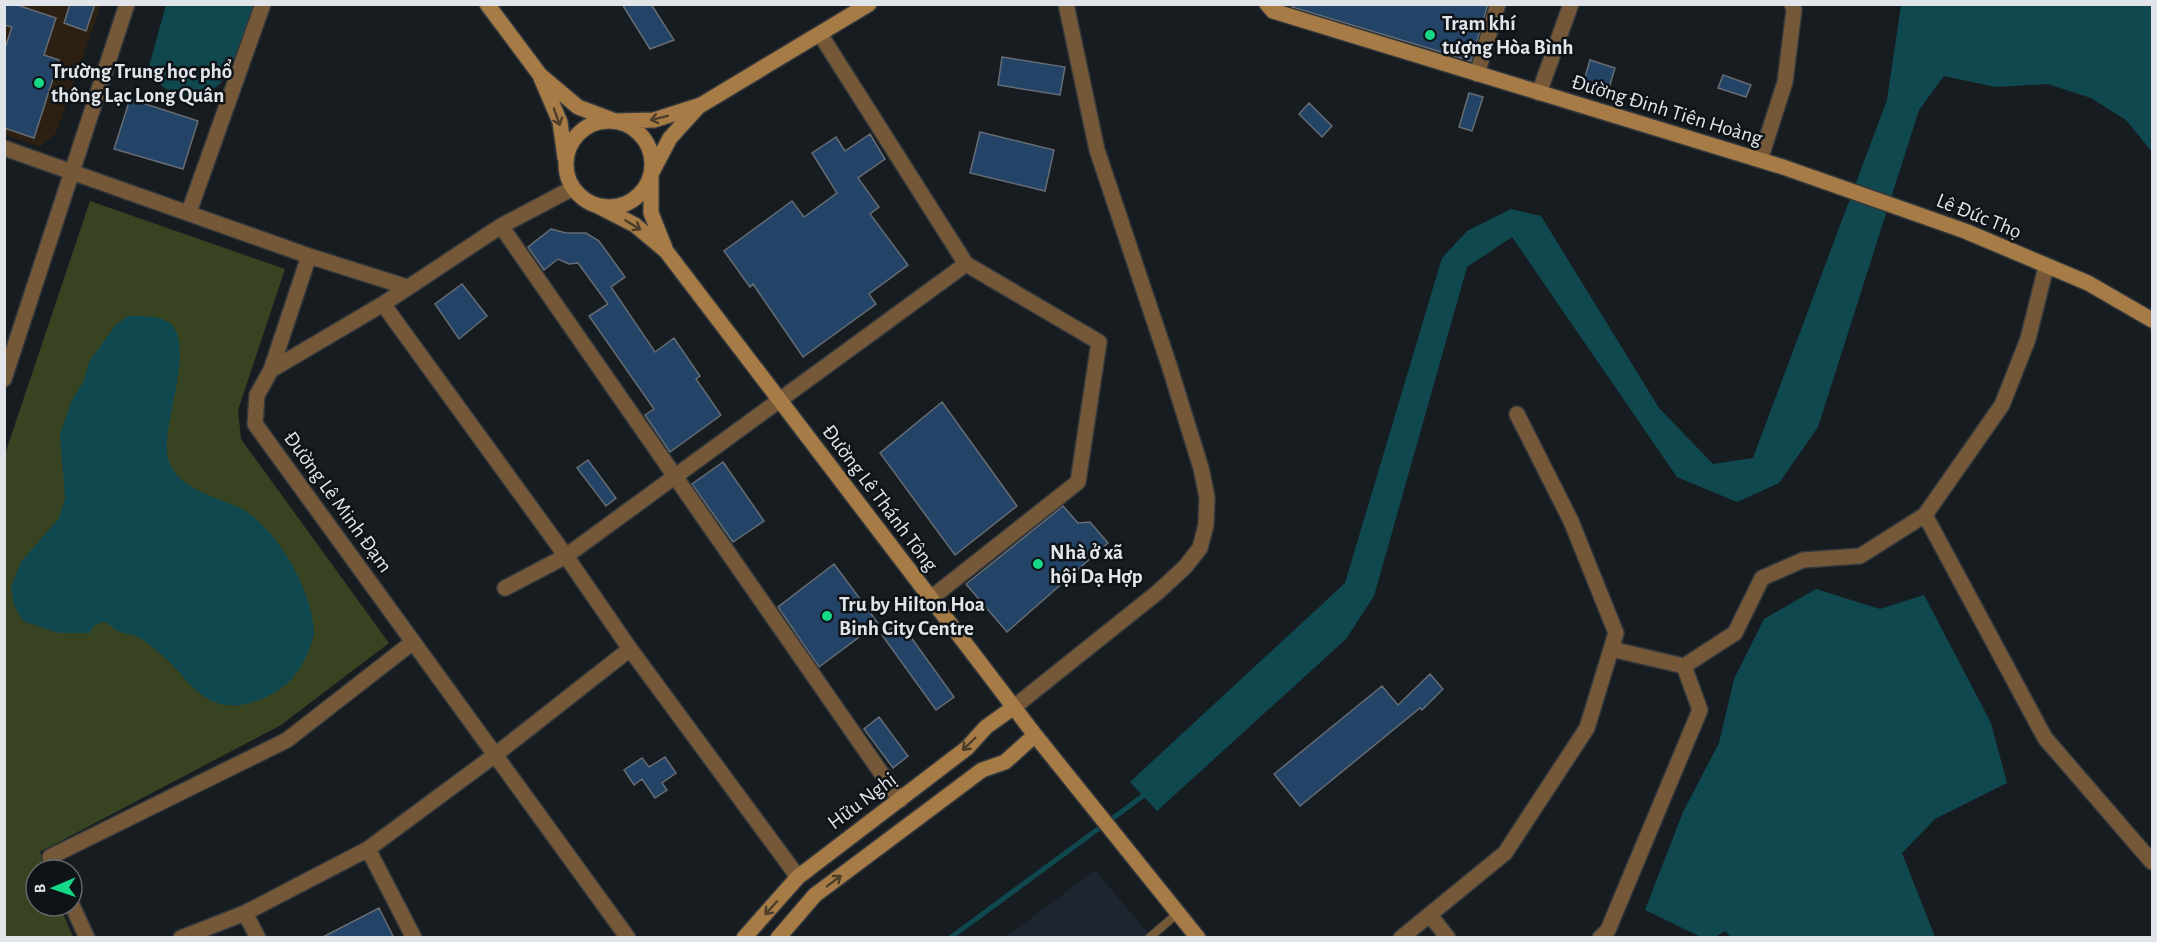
<svg xmlns="http://www.w3.org/2000/svg" width="2157" height="942" viewBox="0 0 2157 942" font-family="'Alegreya Sans',sans-serif">
<rect width="100%" height="100%" fill="#171c21"/>
<!-- built -->
<path fill="#1c2530" d="M1095,870L1151,937L1005,938Z"/>
<!-- education -->
<path fill="#2c2012" d="M5,5H101L56,133L40,147L5,135Z"/>
<!-- green -->
<path fill="#384322" d="M90,201L285,269L238,410L241,439L389,643L281,725L40,852L46,870H36V906H60L73,937L5,938V454Z"/>
<!-- water -->
<path fill="#0f494f" d="M166,5H253C243,40 233,101 184,95C166,92 158,84 148,70Z
M1901,5H2152V152L2126,120L2091,98L2048,84L1996,87L1944,76L1919,110L1818,427L1779,483L1737,502L1677,477L1512,237L1467,267L1374,596L1346,639L1157,811L1130,782L1345,583L1442,258L1467,231L1511,209L1541,216L1659,408L1713,464L1753,458L1887,100Z
M128,316C141,316 157,315 168,322C197,340 163,423 167,453C173,496 231,496 255,518C284,543 312,593 314,632C314,638 311,644 309,650C300,673 287,688 264,698C248,705 229,709 212,701C191,691 179,669 162,655C154,649 145,640 136,636C131,633 124,634 119,632C114,629 109,624 104,621L93,627L90,633H59L23,621L14,605L11,587L21,562L59,518L65,498L60,435L71,402L83,382L90,360L115,326Z
M1816,589L1880,609L1924,595L1991,723L2007,783L1935,819L1902,853L1935,937L1732,938L1725,931L1715,937H1701L1645,910L1683,812L1719,743L1734,679L1764,619Z"/>
<g fill="none" stroke-linecap="round" stroke-linejoin="round">
<!-- stream -->
<path stroke="#0f494f" stroke-width="5" d="M950,938L1147,793"/>
</g>
<!-- building -->
<path fill="#244467" stroke="#666c73" stroke-width="1.5" d="M4,4H14L56,18L44,55L59,60L34,138L4,128V51L12,27L4,25Z
M70,4H95L86,31L64,23Z
M622,4H651L674,40L650,49Z
M1292,4H1488L1471,61L1292,7Z
M1002,57L1065,67L1060,95L998,85Z
M1590,60L1615,68L1607,95L1582,87Z
M1723,75L1751,85L1746,97L1718,88Z
M1469,93L1483,97L1472,131L1459,127Z
M130,99L198,121L183,169L114,149Z
M1309,103L1332,126L1322,137L1299,114Z
M980,132L1054,150L1045,191L970,173Z
M870,134L885,159L858,178L879,207L870,214L908,265L869,294L876,304L803,357L753,284L750,287L724,251L792,201L804,217L837,193L812,153L836,137L845,151Z
M551,229L566,233H586L599,241L625,277L611,287L655,352L674,338L700,376L696,379L721,415L670,452L645,415L654,409L589,316L608,304L578,263L569,264L558,259L544,270L528,247Z
M462,284L487,316L459,339L435,304Z
M942,402L1017,506L955,555L880,453Z
M588,460L616,498L606,506L577,468Z
M723,462L764,521L733,542L692,484Z
M1063,506L1078,523L1090,522L1108,543L1007,632L966,584Z
M834,564L878,623L819,667L778,607Z
M900,622L954,697L936,710L882,635Z
M1430,674L1443,689L1422,710L1420,708L1300,806L1274,774L1382,686L1398,705Z
M879,717L908,756L893,768L864,729Z
M665,757L676,773L662,783L667,790L655,798L642,779L634,785L624,770L642,758L649,767Z
M379,908L394,938H321Z"/>
<g fill="none" stroke-linecap="round" stroke-linejoin="round">
<!-- lane casing -->
<g stroke="#33383d" stroke-width="10">
<path id="lane" d="M1149,938L1178,913"/>
</g>
<!-- street casing -->
<g stroke="#33383d" stroke-width="18">
<path id="street" d="M820,34L966,264
M1477,74L1498,4
M1539,93L1571,4
M4,148L309,256L407,287
M1760,160L1785,82L1794,10L1792,4
M573,188L501,226L383,304L271,370L257,395L255,424L628,938
M189,212L263,4
M501,226L900,800
M2046,267L2028,339L2002,405L1925,515L2045,738L2152,862
M383,304L566,556L630,649L798,877
M271,370L309,256
M4,379L127,4
M505,588L566,556L966,264L1099,342L1078,482L931,598
M1611,649L1684,666L1735,633L1762,578L1803,560L1860,556L1925,515
M1014,707L1158,592L1185,567L1200,548L1206,525L1207,497L1201,468L1169,365L1097,150L1066,4
M368,849L414,938
M56,870L50,857L287,740L413,642
M72,905L87,938
M245,913L258,938
M1430,915L1448,938
M181,938L245,913L368,849L495,755L630,649
M1401,938L1505,853L1587,728L1616,633L1571,521L1517,414
M1600,938L1608,930L1700,710L1684,666"/>
</g>
<!-- secondary casing -->
<g stroke="#33383d" stroke-width="18">
<path id="secondary" d="M487,4L540,75L578,107L615,121L654,120L701,105L869,4
M1267,4L1273,11L1783,167L1965,231L2088,283L2152,320
M541,78L560,122L565,158
M566 164a43 43 0 1 1 86 0a43 43 0 1 1-86 0Z
M596,205L635,225L666,251L1035,735L1198,938
M665,248L651,213V174L670,138L700,105
M744,938L798,877L967,748L986,727L1014,707
M778,938L815,895L982,770L1005,762L1035,735"/>
</g>
<!-- lane -->
<use href="#lane" stroke="#745838" stroke-width="8"/>
<!-- street -->
<use href="#street" stroke="#745838" stroke-width="15"/>
<!-- secondary -->
<use href="#secondary" stroke="#a77b45" stroke-width="15"/>
</g>
<!-- one-way arrows -->
<defs><path id="oneway-shaft" d="M-6 0H5M1.5-3L5.5 0L1.5 3" fill="none" stroke-width="1.6" stroke-linecap="round" stroke-linejoin="round" transform="scale(1.5)"/></defs>
<g stroke="#4b3d2a">
<use href="#oneway-shaft" transform="translate(557 117) rotate(70)"/>
<use href="#oneway-shaft" transform="translate(659 118) rotate(166)"/>
<use href="#oneway-shaft" transform="translate(633 225) rotate(32)"/>
<use href="#oneway-shaft" transform="translate(969 744) rotate(136)"/>
<use href="#oneway-shaft" transform="translate(834 881) rotate(-37)"/>
<use href="#oneway-shaft" transform="translate(771 908) rotate(132)"/>
</g>
<!-- markers -->
<g fill="#15d989" stroke="#0e1318" stroke-width="2">
<circle cx="1430" cy="35" r="6"/>
<circle cx="39" cy="83" r="6"/>
<circle cx="1038" cy="564" r="6"/>
<circle cx="827" cy="616" r="6"/>
</g>
<g text-anchor="middle" dominant-baseline="central" stroke-width="5" stroke-linejoin="round" paint-order="stroke">
<!-- poi labels -->
<g font-size="21" font-weight="bold" fill="#e1e4e8" stroke="#0e1318" text-anchor="start">
<text x="1442" y="23">Trạm khí<tspan x="1442" dy="24">tượng Hòa Bình</tspan></text>
<text x="51" y="71">Trường Trung học phổ<tspan x="51" dy="24">thông Lạc Long Quân</tspan></text>
<text x="1050" y="552">Nhà ở xã<tspan x="1050" dy="24">hội Dạ Hợp</tspan></text>
<text x="839" y="604">Tru by Hilton Hoa<tspan x="839" dy="24">Binh City Centre</tspan></text>
</g>
<!-- street labels -->
<g font-size="21" fill="#e1e4e8" stroke="#0e1318">
<text transform="translate(1667 110) rotate(17)">Đường Đinh Tiên Hoàng</text>
<text transform="translate(1979 216) rotate(22)">Lê Đức Thọ</text>
<text transform="translate(880 498) rotate(53)">Đường Lê Thánh Tông</text>
<text transform="translate(338 502) rotate(54)">Đường Lê Minh Đạm</text>
<text transform="translate(862 801) rotate(-37)">Hữu Nghị</text>
</g>
</g>
<!-- border -->
<rect width="2157" height="942" fill="none" stroke="#e1e4e8" stroke-width="12"/>
<!-- north arrow -->
<g transform="translate(54 888) rotate(268)"><circle r="28" fill="#0e1318" stroke="#62676b" stroke-width="1.5"/>
<path d="M0-4.5L10 22L0 15L-10 22Z" fill="#15d989"/>
<text y="-9" font-size="16" font-weight="bold" text-anchor="middle" fill="#e1e4e8">B</text>
</g>
</svg>
